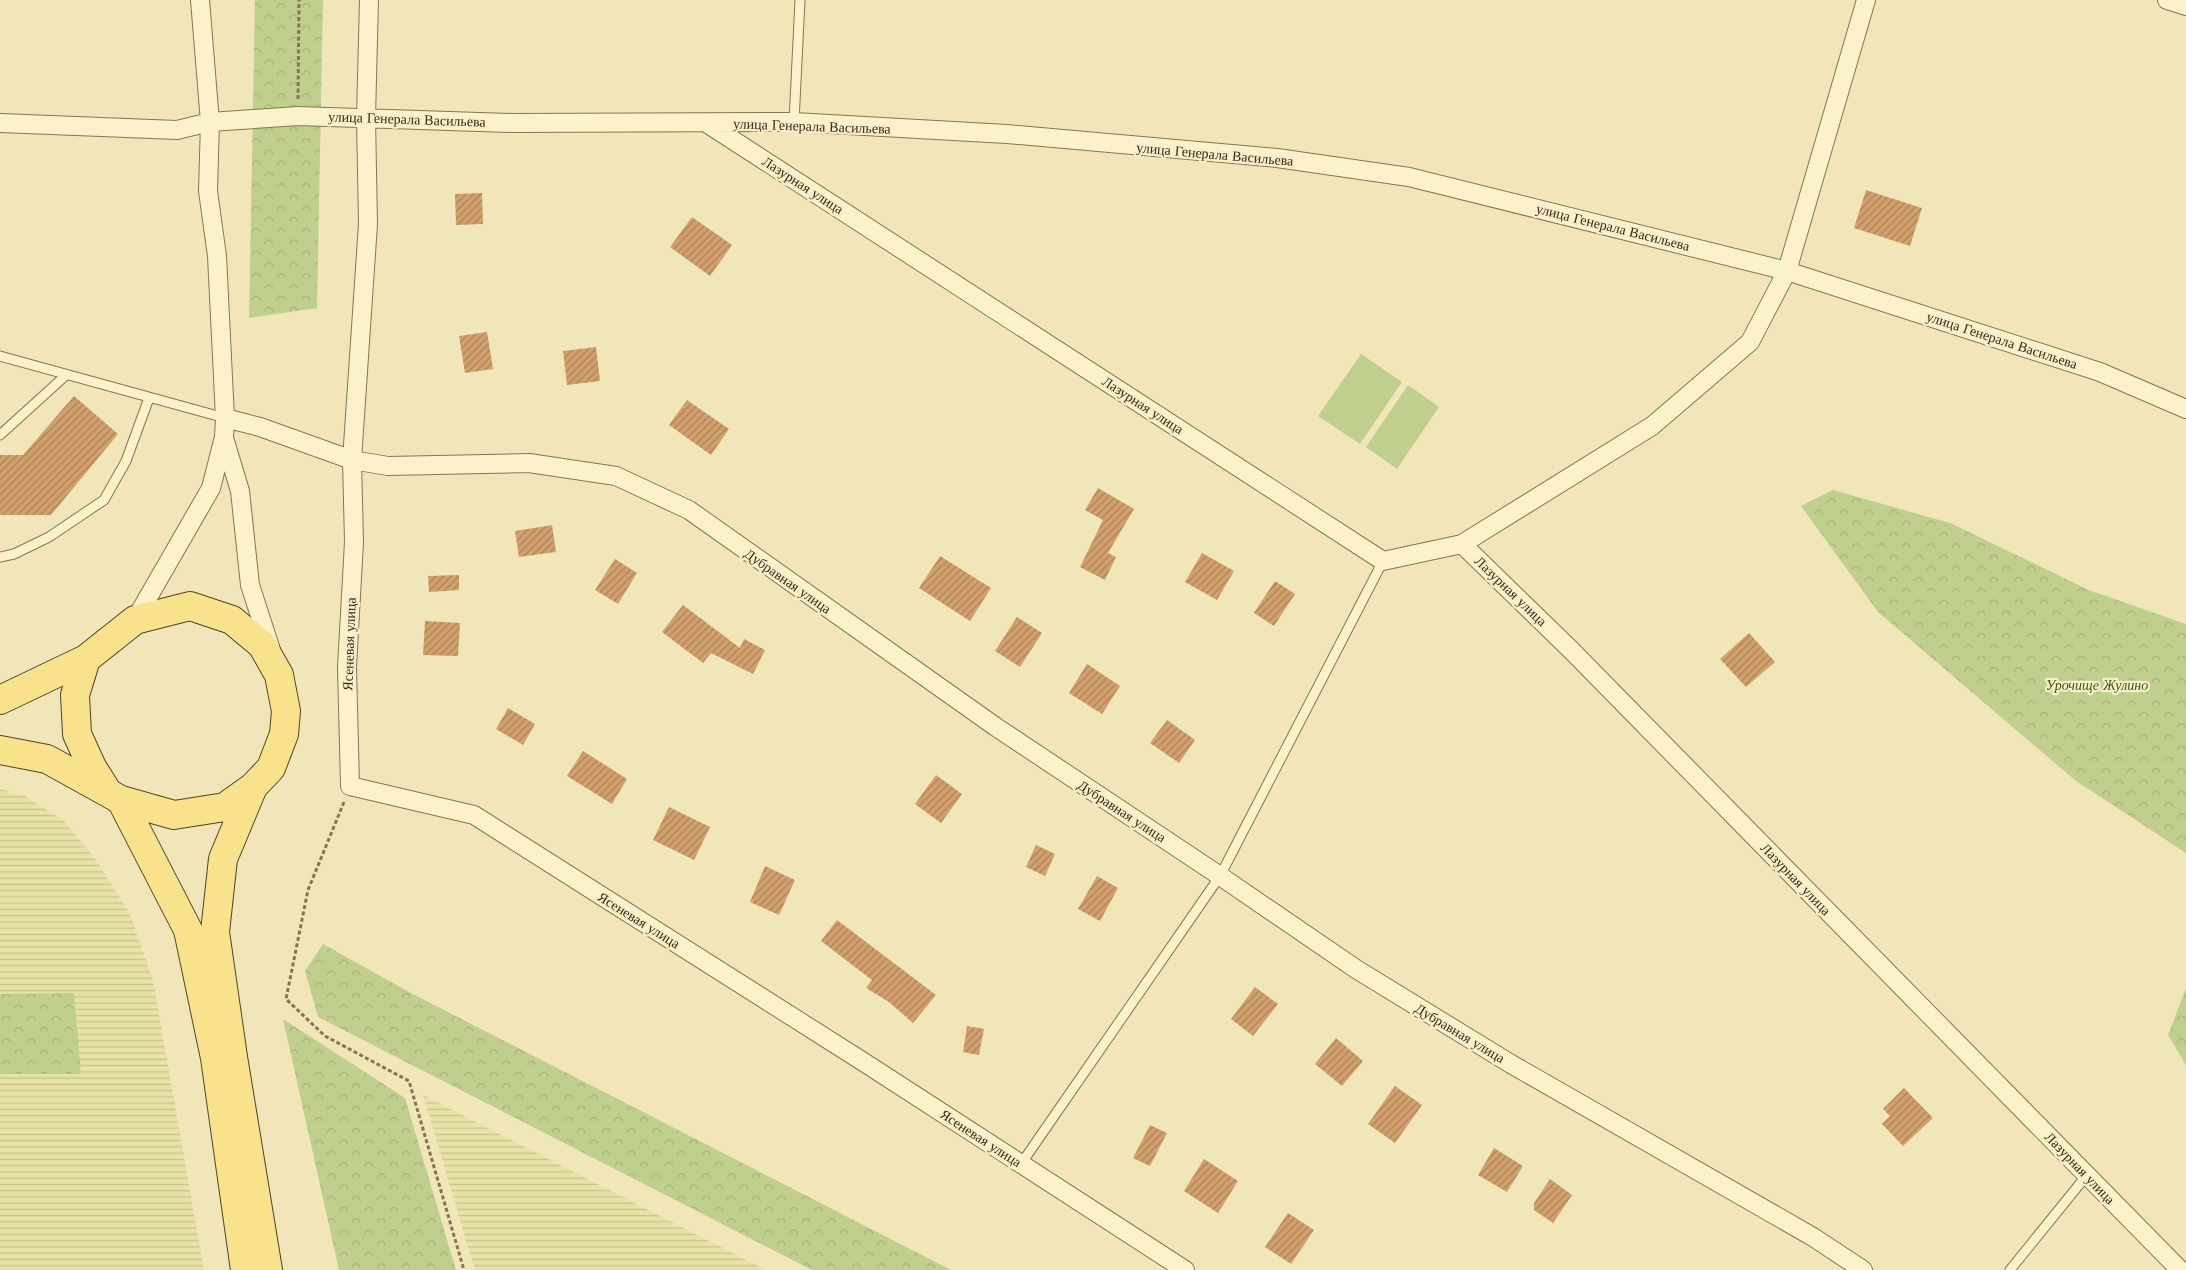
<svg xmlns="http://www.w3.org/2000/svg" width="2186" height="1270" viewBox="0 0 2186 1270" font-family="'Libre Baskerville',serif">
<defs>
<pattern id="farmland-rules" width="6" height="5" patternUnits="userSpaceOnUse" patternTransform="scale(1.25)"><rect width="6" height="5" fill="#e7e3a6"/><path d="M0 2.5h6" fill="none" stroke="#c7c38e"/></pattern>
<pattern id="forest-crowns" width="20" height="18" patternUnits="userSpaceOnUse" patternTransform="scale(1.25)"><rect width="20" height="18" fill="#c0cf8d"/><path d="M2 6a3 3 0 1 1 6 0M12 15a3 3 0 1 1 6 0" fill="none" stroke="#a6b279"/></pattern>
<pattern id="building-hatch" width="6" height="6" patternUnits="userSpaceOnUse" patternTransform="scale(1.25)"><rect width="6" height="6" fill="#d2a06c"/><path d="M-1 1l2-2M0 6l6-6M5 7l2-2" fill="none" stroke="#ab8358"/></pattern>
</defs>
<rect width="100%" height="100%" fill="#f1e6b9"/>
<!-- farmland -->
<path fill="url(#farmland-rules)" d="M0,789L25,796L64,821L94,857L130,914L153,980L204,1270H0V1074H81L73,994H0Z
M423,1095L766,1270H475Z"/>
<!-- forest -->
<path fill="url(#forest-crowns)" d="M255,0H323L317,308L249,318Z
M1833,490L1950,523L2089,590L2186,624V853L2076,781L1878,612L1801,506Z
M323,944L409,992L951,1270H812L318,1017L305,971Z
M2186,988V1065L2168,1035Z
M74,993L81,1074H0V994Z
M283,1019L405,1098L456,1270H339Z"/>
<!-- park -->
<path fill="#c0cf8d" d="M1361,354L1402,382L1360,444L1318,416Z
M1408,385L1439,407L1397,469L1366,447Z"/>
<!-- building -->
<path fill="url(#building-hatch)" d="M1866,190L1922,208L1910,246L1854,228Z
M482,193L483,224L456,225L455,194Z
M692,217L732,245L710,276L670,247Z
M487,332L493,369L465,373L459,336Z
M596,347L600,381L567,385L563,351Z
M74,396L118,434L51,515H0V455H23Z
M687,400L729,429L711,455L669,425Z
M1098,488L1134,509L1108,553L1116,557L1105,580L1080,567L1103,520L1085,510Z
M552,525L556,552L519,557L515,531Z
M1202,553L1234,571L1217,600L1185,582Z
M940,556L991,588L970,621L919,588Z
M615,559L637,573L618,604L595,590Z
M459,575V590L429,592L428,576Z
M1275,581L1295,594L1274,626L1254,613Z
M683,605L740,648L744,639L765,650L753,674L711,653L703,663L662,632Z
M1017,617L1042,633L1020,667L995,651Z
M425,621L460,623L458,656L423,655Z
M1749,633L1775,662L1746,687L1720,659Z
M1087,664L1120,686L1102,714L1069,693Z
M508,708L535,724L523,745L496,729Z
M1167,720L1195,740L1179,763L1150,743Z
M583,751L627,779L612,804L567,776Z
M936,775L962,794L941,823L915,804Z
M669,807L710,827L694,860L653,840Z
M1036,845L1055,854L1045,876L1026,867Z
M765,866L795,880L779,915L750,902Z
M1097,876L1118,888L1100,921L1078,909Z
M837,920L936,995L913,1023L889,1002L866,988L872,980L821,941Z
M1255,987L1278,1004L1253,1036L1231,1019Z
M967,1026L984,1029L979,1055L963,1052Z
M1336,1038L1363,1061L1342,1086L1315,1064Z
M1395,1086L1422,1105L1395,1143L1368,1124Z
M1904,1088L1933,1118L1903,1146L1882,1124L1890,1116L1883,1109Z
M1150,1125L1167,1133L1150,1166L1133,1158Z
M1494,1148L1523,1166L1507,1192L1478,1175Z
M1204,1159L1238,1181L1218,1213L1184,1191Z
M1550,1179L1572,1195L1553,1223L1534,1210V1203Z
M1288,1213L1314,1230L1291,1264L1265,1247Z"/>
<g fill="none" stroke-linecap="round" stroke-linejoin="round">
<!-- lane casing -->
<g stroke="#887453" stroke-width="11">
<path id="lane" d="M794,122L800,0
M0,356L225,418
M0,435L65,376
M0,557L14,554L49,537L104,500L126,461L149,398
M1021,1164L1220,876L1383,561
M2010,1270L2087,1175"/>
</g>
<!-- street casing -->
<g stroke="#887453" stroke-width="20">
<path id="street" d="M369,0L366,118L368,224L352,460L354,542L347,667L350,786L474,815L862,1061L1185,1270
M2167,0L2186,6
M0,123L177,130L210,122L298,116L513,123L794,122L1007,134L1277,158L1409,177L1787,271L2100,372L2186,409
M708,124L1383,561L1462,544L1652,426L1750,342L1787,271L1866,0
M225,418L260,427L352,460L388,466L529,463L616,476L689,510L996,727L1220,876L1356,969L1511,1064L1813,1237L1863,1270
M224,438L240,491L250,585L271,650
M1462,544L1572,651L2180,1270
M135,620L211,488L224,437L225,418L217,256L208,191L210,122L200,0"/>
</g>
<!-- primary casing -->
<g stroke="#554128" stroke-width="30">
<path id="primary" d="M86,659L75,695L77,734L92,767L107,791
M0,700L86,659L135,620L190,606L232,620L262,645L279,675L286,711L284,734L271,768L253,787L225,807L174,815L121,800L47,759L0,750
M253,787L223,859L215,932L233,1057L268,1270
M121,800L188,930L215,1058L245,1270"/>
</g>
<!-- path -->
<path stroke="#887453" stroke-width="3" stroke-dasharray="4 2.5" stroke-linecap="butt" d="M298,99L299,0
M344,802L308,890L286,999L325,1036L409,1081L464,1270"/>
<!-- lane -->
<use href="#lane" stroke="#fbf2cc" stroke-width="9"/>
<!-- street -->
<use href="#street" stroke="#fbf2cc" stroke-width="18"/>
<!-- primary -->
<use href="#primary" stroke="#f9e28c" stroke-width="28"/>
</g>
<g text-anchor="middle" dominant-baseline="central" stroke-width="4.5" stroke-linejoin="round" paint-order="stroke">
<!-- street labels -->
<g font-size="14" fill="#352a19" stroke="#f8efc9">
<text transform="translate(407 119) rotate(2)">улица Генерала Васильева</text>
<text transform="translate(812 126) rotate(2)">улица Генерала Васильева</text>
<text transform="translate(1215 154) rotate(5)">улица Генерала Васильева</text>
<text transform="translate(803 185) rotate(33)">Лазурная улица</text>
<text transform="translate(1613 227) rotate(14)">улица Генерала Васильева</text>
<text transform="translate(2002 340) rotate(18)">улица Генерала Васильева</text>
<text transform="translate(1143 405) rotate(33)">Лазурная улица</text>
<text transform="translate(788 581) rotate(35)">Дубравная улица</text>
<text transform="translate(1511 591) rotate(44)">Лазурная улица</text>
<text transform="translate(349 644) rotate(-88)">Ясеневая улица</text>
<text transform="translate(1122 811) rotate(33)">Дубравная улица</text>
<text transform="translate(1796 879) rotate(46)">Лазурная улица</text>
<text transform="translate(639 920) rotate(32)">Ясеневая улица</text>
<text transform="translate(1460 1033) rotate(31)">Дубравная улица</text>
<text transform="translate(981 1138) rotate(33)">Ясеневая улица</text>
<text transform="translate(2080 1168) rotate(46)">Лазурная улица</text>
</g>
<!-- park labels -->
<g font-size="14" font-style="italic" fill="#41531e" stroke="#f8efc9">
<text x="2097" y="685">Урочище Жулино</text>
</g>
</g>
</svg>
